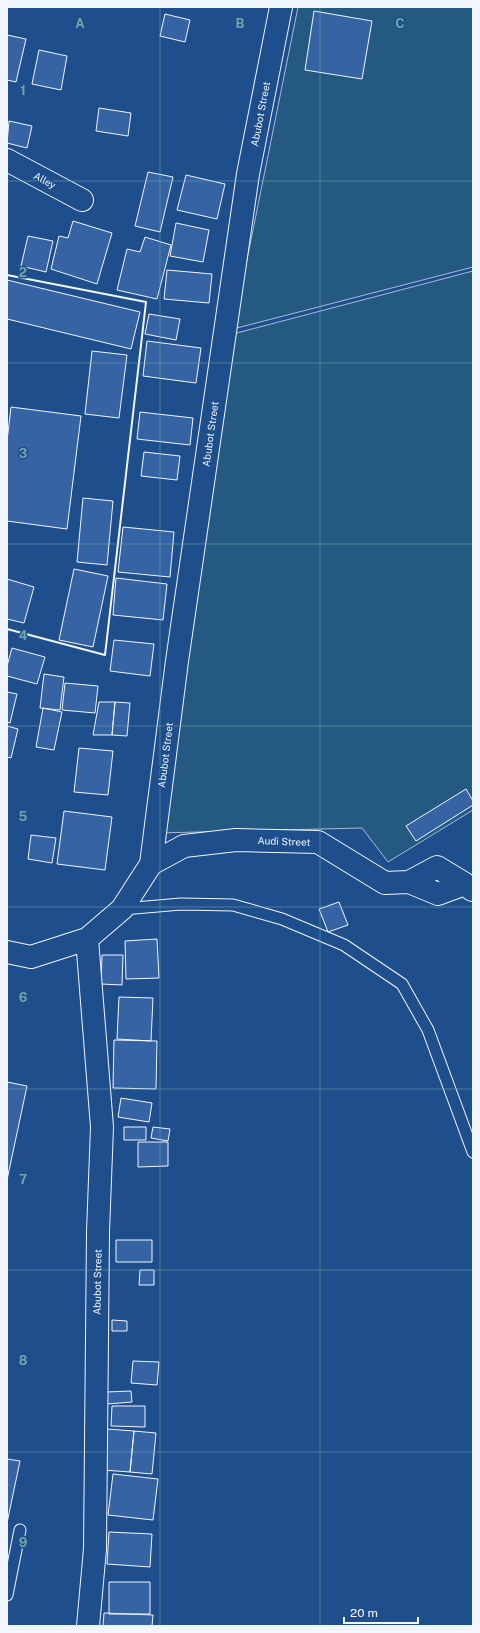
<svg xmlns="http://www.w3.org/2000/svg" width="480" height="1633" viewBox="0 0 480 1633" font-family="'Public Sans',sans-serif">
<rect width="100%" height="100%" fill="#1f4e8c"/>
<!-- green -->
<path fill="#245a82" stroke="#a8bbd7" d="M298,7H473V267L233,329Z
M473,271V810L388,862L362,828L158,833L233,334Z"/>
<!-- building -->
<path fill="#3563a3" stroke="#f2f6ff" d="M314,11L372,21L362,79L305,70Z
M165,14L190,20L185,42L160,36Z
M7,35L26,39L16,82L7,80Z
M39,50L67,56L61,90L32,84Z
M99,108L131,113L128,136L96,131Z
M9,121L32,126L27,148L7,143Z
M148,172L173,177L160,232L135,226Z
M186,175L225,184L217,219L177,210Z
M73,221L112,233L97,284L51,269L59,236L68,238Z
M176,223L209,230L203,262L170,256Z
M28,236L53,241L46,272L21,266Z
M145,237L171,245L157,299L117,290L127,249L140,252Z
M167,270L212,274L209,303L164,299Z
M7,280L140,312L131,349L7,319Z
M149,314L180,319L176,340L145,334Z
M147,341L201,348L196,383L143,376Z
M92,351L127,355L119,418L85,414Z
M11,407L81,416L67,529L7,521V441Z
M140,412L193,418L190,445L137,439Z
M144,452L180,456L177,480L141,476Z
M83,498L113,501L107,565L77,562Z
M123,527L174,532L170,577L118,572Z
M74,569L108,576L93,647L59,640Z
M116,578L167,584L163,620L113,615Z
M7,579L34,587L24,623L7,619Z
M114,640L154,644L150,676L110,671Z
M12,648L45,657L37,684L7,676V666Z
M44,674L64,677L60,710L40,708Z
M65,683L98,686L95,713L62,710Z
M7,692L17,694L10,723L7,722Z
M99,702H115L112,735H93Z
M115,702L130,703L127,736L112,735Z
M43,708L62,712L54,750L36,747Z
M7,726L18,729L11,758L7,757Z
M79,748L113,751L108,795L74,792Z
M466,789L473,801V805L416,841L406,826Z
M64,811L112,817L105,870L57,864Z
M31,835L56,838L52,863L28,859Z
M339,902L348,925L328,932L319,909Z
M157,939L159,978L126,979L125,941Z
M102,955H123L122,985L101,984Z
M119,997L153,998L151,1041L117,1039Z
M114,1040L157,1041L156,1089L113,1088Z
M7,1082L27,1086L7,1180Z
M121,1098L152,1103L149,1122L118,1117Z
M124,1127H146V1140H124Z
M153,1127L170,1129L168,1141L151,1138Z
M138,1142H168V1166L138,1167Z
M116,1240H152V1262H116Z
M140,1270H154V1285H139Z
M112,1320L127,1321V1331H112Z
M133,1361L159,1362L157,1385L131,1383Z
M131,1391L132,1402L107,1404L106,1392Z
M112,1406H145V1427L111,1426Z
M107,1429L134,1431L130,1472L103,1470Z
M134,1431L156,1433L152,1474L130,1472Z
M7,1459L20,1461L7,1523Z
M113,1474L158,1479L153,1520L108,1515Z
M109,1532L152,1534L150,1567L107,1564Z
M109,1582H150V1614H109Z
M104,1613L153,1615L152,1626H103Z"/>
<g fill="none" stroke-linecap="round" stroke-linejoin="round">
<!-- service casing -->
<g stroke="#f2f6ff" stroke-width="13">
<path id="service" d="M123,909L181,904L233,905L282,919L344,945L402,984L428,1030L473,1152
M7,1595L20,1530"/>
</g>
<!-- minor casing -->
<g stroke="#f2f6ff" stroke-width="24">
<path id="minor" d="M7,160L82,200
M151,864L184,846L236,840L318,842L385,883L409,882L438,894L465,884
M409,882L437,867L465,884L472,890
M87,939L102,1127L98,1232L95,1549L88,1626
M7,952L31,957L87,939L122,909L151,864L177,661L248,174L281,7"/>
</g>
<!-- service -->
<use href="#service" stroke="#1f4e8c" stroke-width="11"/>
<!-- minor -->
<use href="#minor" stroke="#1f4e8c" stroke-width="22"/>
<!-- wall -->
<path stroke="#f2f6ff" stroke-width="2" d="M7,275L146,302L105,655L7,629"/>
</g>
<!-- grid -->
<path fill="none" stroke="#6aa9a8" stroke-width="1" stroke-opacity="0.55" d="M160,7V1626M320,7V1626M7,181H473M7,363H473M7,544H473M7,726H473M7,907H473M7,1089H473M7,1270H473M7,1452H473"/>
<g text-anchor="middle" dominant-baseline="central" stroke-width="3" stroke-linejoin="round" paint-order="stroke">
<!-- street labels -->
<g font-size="10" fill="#f2f6ff" stroke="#1f4e8c">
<text transform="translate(260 114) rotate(-79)">Abubot Street</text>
<text transform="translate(45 180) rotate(28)">Alley</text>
<text transform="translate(210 434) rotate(-82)">Abubot Street</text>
<text transform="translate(165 755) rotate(-83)">Abubot Street</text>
<text transform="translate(284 841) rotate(2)">Audi Street</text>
<text transform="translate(97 1282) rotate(-89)">Abubot Street</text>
</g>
</g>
<g font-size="13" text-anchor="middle" font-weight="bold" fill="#6aa9a8" stroke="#1f4e8c" stroke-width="3" stroke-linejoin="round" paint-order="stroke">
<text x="80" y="28">A</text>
<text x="240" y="28">B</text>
<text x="400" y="28">C</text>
<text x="23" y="95">1</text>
<text x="23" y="277">2</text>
<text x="23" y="458">3</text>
<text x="23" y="640">4</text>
<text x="23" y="821">5</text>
<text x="23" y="1002">6</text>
<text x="23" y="1184">7</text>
<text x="23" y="1365">8</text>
<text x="23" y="1547">9</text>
</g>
<!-- border -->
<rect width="480" height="1633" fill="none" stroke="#f2f6ff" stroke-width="16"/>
<!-- scale -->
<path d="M344 1617v6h74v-6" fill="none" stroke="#f2f6ff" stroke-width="2"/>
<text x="350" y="1617" font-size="12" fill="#f2f6ff" stroke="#1f4e8c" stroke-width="3" paint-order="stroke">20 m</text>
</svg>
